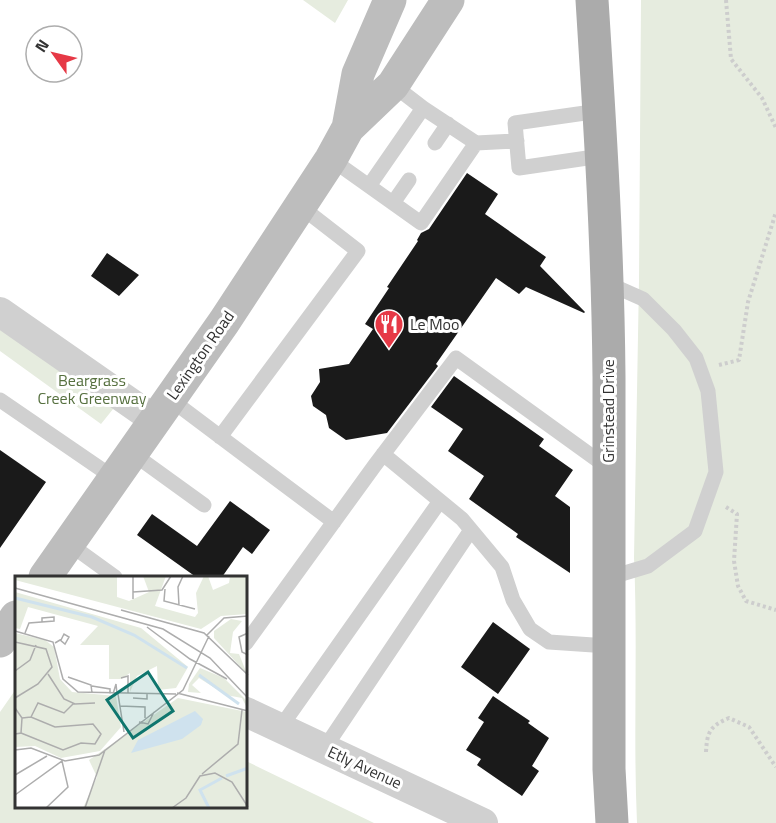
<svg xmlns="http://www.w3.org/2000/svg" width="776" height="823" viewBox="0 0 776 823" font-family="'Titillium Web',sans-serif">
<rect width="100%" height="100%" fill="#fff"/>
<!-- green -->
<path fill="#e6ecdf" d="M303,0H348L335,23Z
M641,0H776V823H637C633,735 638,646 634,558L639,280Z
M0,297L130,388L101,424L0,351Z
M16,689V806H246V761L374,823H0V712Z"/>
<!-- building -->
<path fill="#1a1a1a" d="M467,173L498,194L485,214L546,257L540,266L585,312L584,313L526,287L519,294L496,278L436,364L438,366L387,433L346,440L329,428L326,415L313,406L311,396L320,382L319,369L349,364L373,329L365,324L389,288L387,287L418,241L417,240L421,233L429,229Z
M107,253L139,275L119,296L91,276Z
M454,376L544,439L539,446L573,470L555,496L570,507V573L516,537L518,534L469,499L484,476L448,451L463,429L431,407Z
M0,450L46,482L0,548Z
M230,501L270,530L252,554L243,547L222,577H196L137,535L152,514L197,546Z
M493,622L530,649L498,694L461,667Z
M493,696L530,721L528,723L549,738L532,766L539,771L522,796L477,765L481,759L466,750L484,722L478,718Z"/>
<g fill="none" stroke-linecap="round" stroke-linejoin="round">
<!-- path -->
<path stroke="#cdcdcd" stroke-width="4" stroke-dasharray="3 3" stroke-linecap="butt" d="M726,0L731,59L762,98L776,128
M719,365L739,360L748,302L776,212
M726,507L737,514L734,561L738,586L746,601L776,610
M706,752C707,732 710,726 729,718L749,727L776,767"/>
<!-- lane -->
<path stroke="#d0d0d0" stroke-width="15" d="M599,111L515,123L519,168L601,156
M435,143L448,124
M476,143L517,141
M331,159L369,186L423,108L393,85
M369,186L421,223L476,143L423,108
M393,203L409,180
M607,283L643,299L674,330L696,358L708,391L716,472L695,531L648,566L608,578
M170,399L334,522
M0,400L114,478
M220,437L358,251L300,206
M132,453L204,505
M383,454L462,519L502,567L513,600L530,629L549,642L608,646
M68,543L115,577
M246,643L375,465L456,358L607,467
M280,728L440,501
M324,749L471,530"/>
<!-- street -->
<path stroke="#d0d0d0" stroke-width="30" d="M0,312L155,420
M246,712L483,823"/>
<!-- secondary -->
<path stroke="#bdbdbd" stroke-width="33" d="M348,128L358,74L390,0
M45,577L224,322L331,159L348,128L393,85L448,0
M0,641L16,617"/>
<!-- primary -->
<path stroke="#ababab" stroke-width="33" d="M592,0C600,126 608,251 609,377C610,508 608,638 609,769L612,823"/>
</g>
<!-- icons -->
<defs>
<g id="restaurant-pin" transform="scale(1.5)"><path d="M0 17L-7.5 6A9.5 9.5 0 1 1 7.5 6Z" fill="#e63946" stroke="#fff"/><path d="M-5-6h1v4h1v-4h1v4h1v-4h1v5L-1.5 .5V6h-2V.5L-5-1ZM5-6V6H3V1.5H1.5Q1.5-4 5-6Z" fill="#fff"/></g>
</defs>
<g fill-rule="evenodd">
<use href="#restaurant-pin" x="389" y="324"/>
</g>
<g text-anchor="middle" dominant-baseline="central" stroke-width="6" stroke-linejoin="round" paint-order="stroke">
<!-- poi labels -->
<g font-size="16" fill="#333" stroke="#fff" text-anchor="start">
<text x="410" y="324">Le Moo</text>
</g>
<!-- street labels -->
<g font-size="16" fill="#333" stroke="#fff">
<text transform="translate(200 355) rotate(-55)">Lexington Road</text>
<text transform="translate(608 411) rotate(-90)">Grinstead Drive</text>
<text transform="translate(365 767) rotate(25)">Etly Avenue</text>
</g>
<!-- park labels -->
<g font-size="16" fill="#56703f" stroke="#fff">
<text x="92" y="380">Beargrass<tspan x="92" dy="18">Creek Greenway</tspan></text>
</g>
</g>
<!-- overview -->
<g transform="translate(15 576)">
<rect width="232" height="232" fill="#fff"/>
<path d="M0,0H102V21L114,25L134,16L128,0H151L140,30L180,41L183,37L181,17L189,0H193L198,14L214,7L215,0H232V38L206,40L186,53L0,4ZM0,16L126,52L173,91L161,112L143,114L142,90L122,100L115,116V97L106,103H94V69H65L83,50L13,31L5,53L0,52ZM216,43L227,45L218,56L215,77L224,78L232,98L199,62V55ZM0,57L30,64L39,71L45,103L57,116L101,120L106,151L85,175L46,182L20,170L0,171ZM185,92L209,102L229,122L232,126V132L227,122L211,119L184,102L177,109L186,117L173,116L174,108ZM163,122L232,136V232H68L82,201L74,184Z" fill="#e6ecdf"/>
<path d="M180,135L188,143L186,149L167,163L116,177L123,164Z" fill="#cfe2ee"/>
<path fill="none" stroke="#cfe2ee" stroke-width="3" d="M0,22L77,41L119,59L172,92M184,99L224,128M211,200L233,192M194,232L185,214L207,202"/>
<path fill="none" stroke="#adadad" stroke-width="1.5" d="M118,0V23M0,12L148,53L195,82L233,122M150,13L149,25L180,33M118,16L147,14L156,0M164,29L163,11L168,0M106,34L189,57L233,99M132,51L175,83L212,103M0,55L38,66L48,103L63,116L161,118M10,57L14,47L39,45V41L27,42V46M233,57L224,61L227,76L233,79M192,59L209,42L233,40M0,66L31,73L37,91L23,108L0,122M40,67L45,64L50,68L54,61L49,58L46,64M0,95L15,84L21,69M33,98L49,123L60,128L80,127M53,101L76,109L77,117M106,102L113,100V118M77,110L95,113V118M162,117L233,135M98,118L101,108L102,118M103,118L109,156M118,122L132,123V118M105,130L130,131V142M0,132L7,142L6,157L0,158M16,141L23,127L49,137L59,127M124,146L133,148L139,136M6,157L48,174L66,167L80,168L86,158L78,148L40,151L16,141L7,142M0,174L16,172L50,185L84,179L168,114L194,60M187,198L223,168L227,134M0,199L32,180M0,219L47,185L53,211L31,232M70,232L90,174M157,232L171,222L185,200L200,197L217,206L233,231"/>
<path fill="#0f766e" fill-opacity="0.15" stroke="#0f766e" stroke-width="3" d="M133,96L158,135L118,162L92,124Z"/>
<rect width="232" height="232" fill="none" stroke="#333" stroke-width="3"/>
</g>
<!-- north arrow -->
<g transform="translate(54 54) rotate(304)"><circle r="28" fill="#ffffff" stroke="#adadad" stroke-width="1.5"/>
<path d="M0-4.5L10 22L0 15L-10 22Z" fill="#e63946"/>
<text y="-9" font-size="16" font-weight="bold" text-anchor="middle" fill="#333333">N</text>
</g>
</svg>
